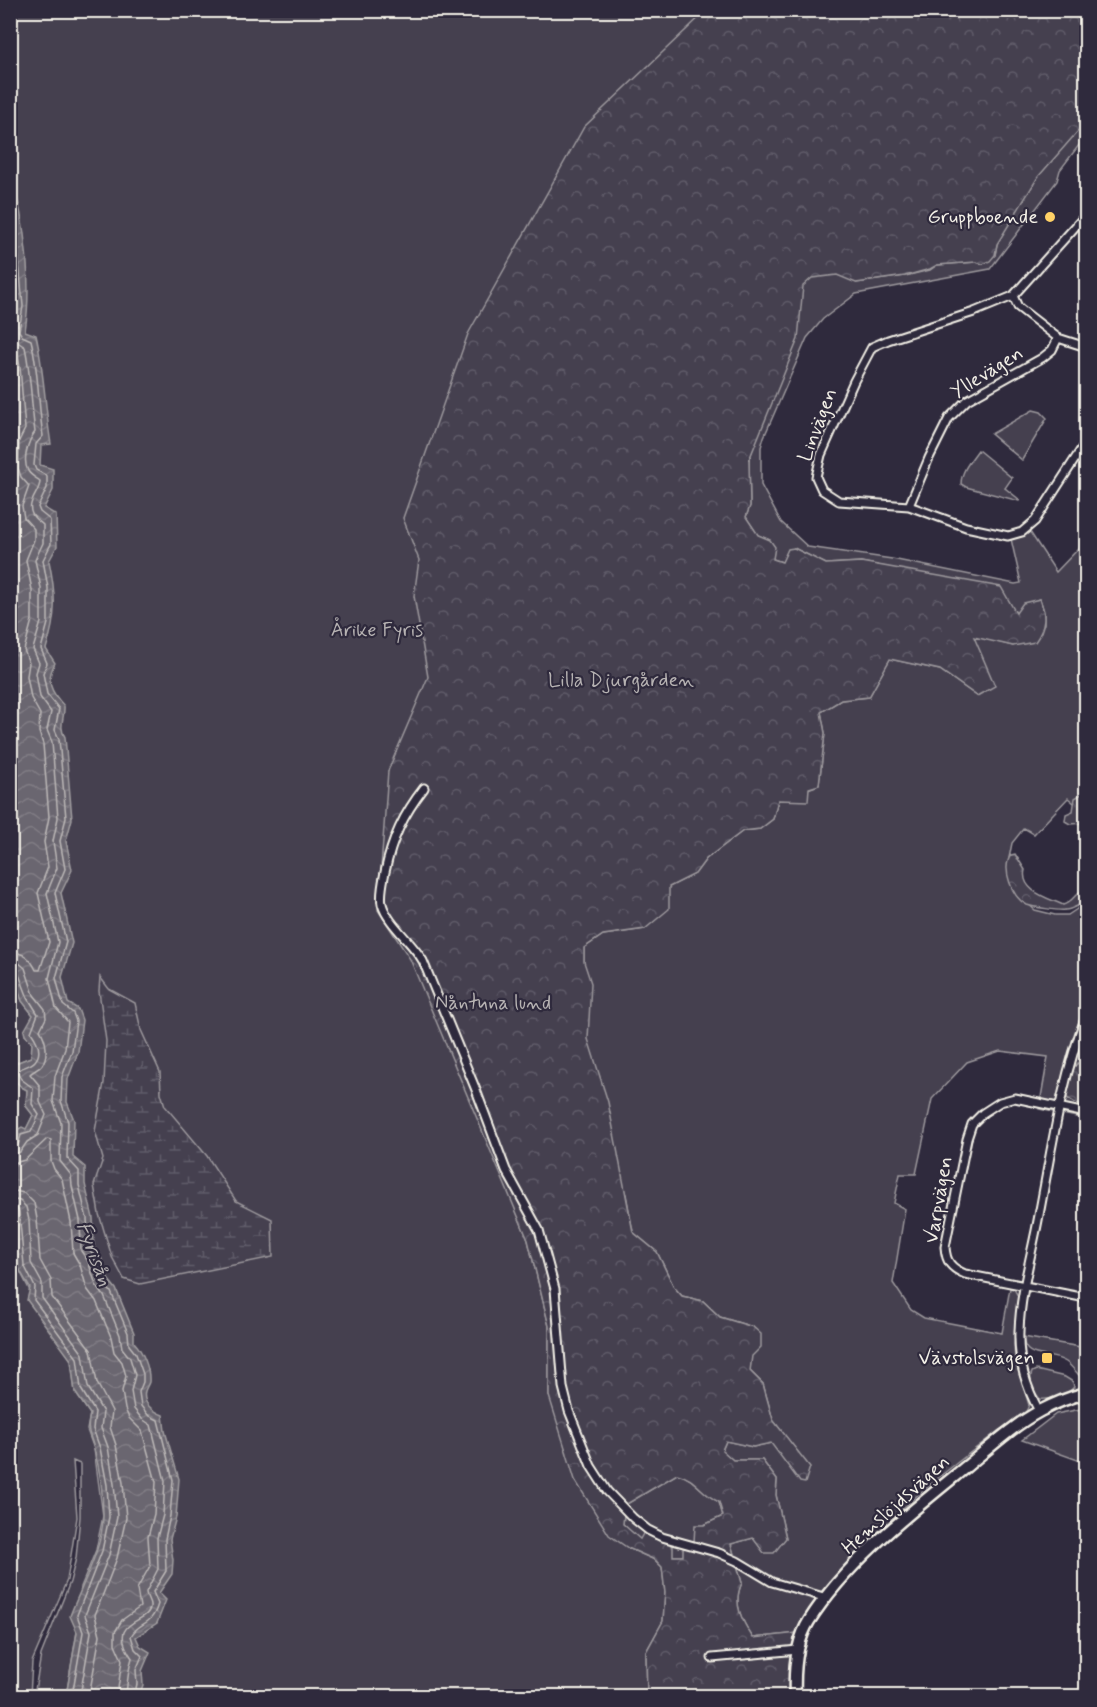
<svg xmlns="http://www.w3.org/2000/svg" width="1097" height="1707" viewBox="0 0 1097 1707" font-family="Mynerve,sans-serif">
<defs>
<pattern id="forest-crowns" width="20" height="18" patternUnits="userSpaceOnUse" patternTransform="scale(1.5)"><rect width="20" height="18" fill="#454050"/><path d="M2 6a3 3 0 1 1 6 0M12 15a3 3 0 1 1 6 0" fill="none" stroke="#605c69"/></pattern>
<pattern id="wetland-marsh" width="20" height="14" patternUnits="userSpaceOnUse" patternTransform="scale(1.5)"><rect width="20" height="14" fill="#454050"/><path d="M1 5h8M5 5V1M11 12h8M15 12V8" fill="none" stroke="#605c69"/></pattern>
<pattern id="water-waves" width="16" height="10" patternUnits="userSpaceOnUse" patternTransform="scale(1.5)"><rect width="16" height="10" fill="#6a6670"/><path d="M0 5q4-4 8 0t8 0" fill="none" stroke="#807c84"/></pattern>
</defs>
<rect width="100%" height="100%" fill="#2f2a3d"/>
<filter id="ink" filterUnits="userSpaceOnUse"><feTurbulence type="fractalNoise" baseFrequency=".0167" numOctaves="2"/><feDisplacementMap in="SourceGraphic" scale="12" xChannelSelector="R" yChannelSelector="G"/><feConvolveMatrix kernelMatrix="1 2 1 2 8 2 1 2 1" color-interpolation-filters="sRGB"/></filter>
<g filter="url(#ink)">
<!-- green -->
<path fill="#454050" stroke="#9c989c" stroke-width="1.5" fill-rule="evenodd" d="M11,11H1086V136L1060,170L1057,181L990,269L856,294L823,319L807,338L764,437L761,447V485L781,522L808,547L892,559L1015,584L1021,583L1011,539L1030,532L1056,572L1080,547L1086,535V813L1068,798L1034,834L1024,828L1012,843L1009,858L1025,901L1035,910L1055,915H1068L1077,909L1086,898V1000L1084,1004L1086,1006V1061H1081L1075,1103L1086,1105V1119L1039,1109L1048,1057L1000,1051L967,1062L932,1099L916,1174H900L894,1203L905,1209L893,1283L911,1310L924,1318L1002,1333L1010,1288L1014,1289L1019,1298L1014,1344L1015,1360L1029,1405C1027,1410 1026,1413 1022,1416C1015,1422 1006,1426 998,1431C985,1441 971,1452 958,1462C898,1508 837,1568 798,1633L753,1638C742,1621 732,1603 742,1583L731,1544L753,1538L764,1552L786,1538L776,1495L777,1480L762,1460H733L722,1451L726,1441L753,1447L771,1443L810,1468L773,1420L763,1384L750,1371L753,1327L720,1317L703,1301L682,1296L674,1287L657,1252L633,1232L626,1194L515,1208L528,1240L549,1326V1396L628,1548L655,1560L662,1567L665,1593L663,1621L646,1652L647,1696H107L143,1483L57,1221L55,1044L11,858ZM997,244L995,255L983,264L976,262L937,265L930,270L905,276L856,283L936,263ZM800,311L749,460L750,506L746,517L758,535L770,540L774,547L773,559L782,562L794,548L826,564L861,562L901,570L1016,613L1040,599L1044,611V624L1013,646L974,636L977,696L940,670L890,659L869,697L841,700L821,712L825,733L819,785L778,800L773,819L760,829L743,831L706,859L695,874L669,887L645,929L603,935L584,948V962L573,942Z
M1033,410L1041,412L1047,418L1022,460L991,434Z
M978,450L1012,478L1005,488L1020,500L1019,501L966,487L961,484C961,471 971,460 978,450Z
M11,967L22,1001L33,1015L25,1035L33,1043L31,1057L13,1064L21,1087L27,1090L26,1106L33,1115L26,1130L17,1131L11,1120Z
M10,1198L15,1222L18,1267L30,1291L71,1360L75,1392L90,1414L87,1430L94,1449L103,1516L96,1550L81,1587L77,1632L66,1696H34L41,1655L70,1582L76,1558L80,1517V1464L73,1461L77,1517L67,1580L32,1662L30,1696H11Z
M1023,1337L1086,1348V1383C1080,1377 1073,1367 1066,1362C1050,1351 1024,1362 1023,1337Z
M1036,1370L1065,1377L1073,1382L1074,1387C1067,1395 1051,1400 1040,1399C1033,1391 1028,1382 1032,1372Z
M1086,1408V1463L1022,1440L1056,1414Z
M677,1474C696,1478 701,1494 719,1502L723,1516L704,1525L694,1543L683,1556H673L655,1539L653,1528L640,1540L623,1524L625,1505Z"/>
<!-- forest -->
<path fill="url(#forest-crowns)" stroke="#9c989c" stroke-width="1.5" fill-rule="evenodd" d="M706,11H1086V122L1038,177L997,244L995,255L990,261L983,264L976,262L937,265L930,269L905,276L856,283L837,275L812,278L803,286L798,339L749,460L750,506L746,517L758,535L770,540L775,547L773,559L782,562L788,549L794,548L826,564L861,562L1001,587L1016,613L1023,603L1040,599C1046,615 1046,627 1035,642L1013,646L974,637L995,686L977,696L940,670L890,659L869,697L841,700L821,712L825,733L819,785L809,788L808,801L778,800L773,819L760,829L743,831L706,859L695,874L669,887V909L645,929L603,935L584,948V962L591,983L588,1039L608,1102L633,1232L657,1252L674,1287L682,1296L703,1301L720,1317L753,1327L761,1334V1347L752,1356L750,1371L763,1384L773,1420L810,1467L805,1483L800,1482L771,1443L753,1447L726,1441L722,1450L733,1460H762L777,1480L776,1495L786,1538L774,1553H764L753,1538L731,1544L742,1583C732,1603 742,1621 753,1638L798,1633L791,1696H647L646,1652L663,1621L665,1593L662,1567L655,1560L628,1548L609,1535L575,1480L549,1396V1326L528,1240L410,959L378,910L388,771L428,677L414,596L419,560L403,518L468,334L584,127ZM677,1474C696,1478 701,1494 719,1502L723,1516L704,1525H695L694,1542L683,1549V1556H673V1537L655,1539L653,1528L644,1532L640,1539L623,1524L625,1505Z
M1083,793L1086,794V823L1070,824L1065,821L1066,814L1073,811L1075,798Z
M1015,854L1025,870C1020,891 1048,898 1063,905C1073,902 1075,893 1083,890L1084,894L1079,905C1075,907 1070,910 1065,910C1060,911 1032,907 1027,905C1012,898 1001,868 1011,855Z
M1081,1061H1086V1105L1075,1103L1067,1098C1065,1085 1069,1068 1081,1061Z"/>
<!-- wetland -->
<path fill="url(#wetland-marsh)" stroke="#9c989c" stroke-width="1.5" d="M100,977L109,989L135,1003L141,1030L160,1072L161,1093L165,1106L207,1156L236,1201L272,1219L273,1257L140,1284L124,1279L112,1257L99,1214L94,1185L103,1159L95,1131L104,1083L106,1041L99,991Z"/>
<!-- water -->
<path fill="url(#water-waves)" stroke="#a19ea0" stroke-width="1.5" d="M11,177C26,221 32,286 25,331L36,335C44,371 45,408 51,444L41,445L40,465L53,469V490L44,508L56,515L57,546L49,561C56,595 57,615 46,649L55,663C45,681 51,692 64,706C65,718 58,726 65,737L72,819L66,841L72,870L61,893L72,943L62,977L68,1003L78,1009L82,1020L78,1052L68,1079L67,1102L74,1120L73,1157L85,1167V1184L93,1218L94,1247L100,1254L108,1279L116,1289L134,1333V1342C143,1352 150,1368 149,1382C148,1385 146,1388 145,1391C142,1404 153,1411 163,1415L165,1431L179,1479L176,1517L170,1539L173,1560L172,1574L159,1593L166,1600L157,1623L136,1637L140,1646L150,1652L142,1671L143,1685L139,1696H66L77,1632L70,1616C81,1586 104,1547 103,1514C103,1493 100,1470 94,1449C90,1432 86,1433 90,1414L75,1392L71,1360L27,1300L30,1288L18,1267L15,1222L11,1198V1158L14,1137L11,1130L12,1116L17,1130L22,1127L26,1129L33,1115L26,1106L27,1090C15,1084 12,1078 13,1064L31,1057L32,1043L25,1035L24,1031L33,1015L22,1001L10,967Z"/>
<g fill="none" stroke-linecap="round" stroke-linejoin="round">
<!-- shore -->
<path stroke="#bdb9b8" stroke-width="1.5" d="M10,197L14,209L23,306L19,331L22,336L31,340C39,372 38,404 43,436L36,444L34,465L36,470L47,476V488L38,507L40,512L50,520L51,544L43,560L48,588V623L41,649L47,663L43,673L47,694L59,709L55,730L59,739L66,818L60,841L65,869L55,893L66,942L56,978L63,1005L73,1013L76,1021L72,1051L62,1077L61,1101L68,1122L67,1158L79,1171V1185L87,1219L89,1249L94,1257L102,1282L111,1292L128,1333L129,1345L136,1354L143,1374V1382L139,1392L141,1406L148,1415L158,1420L173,1480L170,1516L165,1539L166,1571L153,1592L158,1604C151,1628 140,1620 131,1636L135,1649L142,1656L136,1670L137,1684L134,1696
M10,250L15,306L12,333L16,341L25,347C31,375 31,404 35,432C28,441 22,460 28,471C31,476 36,478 40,481C40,493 26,502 32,514C34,519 39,521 43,525V543L35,560L41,588V622L33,649L39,663L36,673L40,697L51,712L47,730L52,742L58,818L53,841L57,868L47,893L58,942L49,978L56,1008L68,1022L65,1049L55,1076L53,1101L61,1123L60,1161L71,1175L72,1186L80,1220L81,1251L88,1261L96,1285L104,1296L120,1335L122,1348L130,1358L135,1375L131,1391L134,1409L142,1419L151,1425L165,1481L163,1515L157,1538L158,1569L146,1592C146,1597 150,1601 150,1605C152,1625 104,1617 132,1658C128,1670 127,1684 126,1696
M10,348L17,353L20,367L25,429L19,441L18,468L21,477L29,486L22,506L24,518L34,529V540L26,560L32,590V620L24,650L29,663L27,676L31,698L40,714L39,732L43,744L49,817L44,842L48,867L38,893L49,942L40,970H36C31,959 24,952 10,952
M10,961L18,962L25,968L34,995L45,1009L46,1018L40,1030C46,1039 49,1055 42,1065C39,1069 33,1071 30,1074L40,1086V1102L46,1115L38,1135L27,1142L20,1152L10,1155
M10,968L18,972L28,998L38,1014L31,1032C36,1039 43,1052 35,1061C31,1066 22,1067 17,1071L21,1079L33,1088L32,1104L39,1115L31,1132L21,1135L18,1145L10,1147
M10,1164L25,1160L47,1139L51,1140V1161L54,1169L62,1179L71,1222L73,1253L80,1265L87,1289L96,1301L111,1337L114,1352L122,1362L126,1376L122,1391L125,1409L129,1418L142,1431L156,1482L154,1514L148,1537L150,1566L137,1589L140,1607L122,1620L115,1632V1644L122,1660L117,1696
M10,1190L24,1193L34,1203L37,1219L40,1260L51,1280L52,1297L91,1350L97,1383L112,1411L110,1427L116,1445L123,1483L126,1518L117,1558L95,1615L100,1635L89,1696
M10,1199L20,1201L26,1207L29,1220L31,1263L42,1283V1298L83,1354L88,1387L103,1412L101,1428L108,1447L114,1484L117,1517L109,1555L85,1615L91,1632L80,1696
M10,1206L16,1207L19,1212L24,1265L35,1287L34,1300L77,1358L81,1389L95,1412L93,1429L100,1448L107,1485L109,1517L102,1551L77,1615L83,1632L72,1696"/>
<!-- street casing -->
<g stroke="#f4f1e8" stroke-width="11">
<path id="street" d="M1083,218L1013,296L974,312L888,340L872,347L854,381L821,455L816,477L822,490L839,501L909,506L966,527L1008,536L1022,532L1035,521L1086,442
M1013,296L1018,307L1058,338L1086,347
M909,506L929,458L949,418L967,400L1042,358L1052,350L1058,338
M424,788C403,815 392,839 385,872C383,882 380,894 382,904C387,923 413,943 423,961L476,1090L506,1170L539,1230L555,1289L563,1387L569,1411L591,1466L607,1491L633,1518L648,1530L662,1537L719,1553L737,1561L772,1582L827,1598
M1086,1113L1015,1098L1000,1102L983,1113L972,1124L967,1139L945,1247C946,1262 951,1268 965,1274L1086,1298
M1039,1411C1026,1387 1018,1360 1019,1332C1020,1293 1032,1254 1039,1215C1052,1148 1061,1080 1086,1016
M712,1658L798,1650"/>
</g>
<!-- secondary casing -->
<g stroke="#f4f1e8" stroke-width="15">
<path id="secondary" d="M795,1696C794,1672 795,1643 809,1621C846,1562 913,1510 967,1466C990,1447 1014,1425 1040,1411C1055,1403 1070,1397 1086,1393"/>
</g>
<!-- street -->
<use href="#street" stroke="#2f2a3d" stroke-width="7"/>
<!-- secondary -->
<use href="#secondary" stroke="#2f2a3d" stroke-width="10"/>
</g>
</g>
<!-- markers -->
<g fill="#ffd166" stroke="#2f2a3d" stroke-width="2">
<circle cx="1050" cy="217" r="6"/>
<rect x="1041" y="1352" width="12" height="12" rx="3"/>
</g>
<g text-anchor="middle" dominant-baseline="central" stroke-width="4.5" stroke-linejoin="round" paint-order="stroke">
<!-- poi labels -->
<g font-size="20" fill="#f4f1e8" stroke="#2f2a3d" text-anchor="end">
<text x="1038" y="217">Gruppboende</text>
<text x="1035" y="1358">Vävstolsvägen</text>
</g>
<!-- street labels -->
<g font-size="20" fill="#f4f1e8" stroke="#2f2a3d">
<text transform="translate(987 373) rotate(-32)">Yllevägen</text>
<text transform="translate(818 425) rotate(-69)">Linvägen</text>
<text transform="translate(939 1200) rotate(-80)">Varpvägen</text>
<text transform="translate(896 1505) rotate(-42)">Hemslöjdsvägen</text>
</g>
<!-- park labels -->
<g font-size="20" fill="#b7b3b3" stroke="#2f2a3d">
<text x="377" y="630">Årike Fyris</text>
<text x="621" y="680">Lilla Djurgården</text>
<text x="493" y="1003">Nåntuna lund</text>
</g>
<!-- water labels -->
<g font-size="21" font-style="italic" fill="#b6b2b2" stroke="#2f2a3d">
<text transform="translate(94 1254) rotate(69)">Fyrisån</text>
</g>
</g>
<!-- margin -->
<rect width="1097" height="1707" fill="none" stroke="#2f2a3d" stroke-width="36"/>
<rect x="18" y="18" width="1061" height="1671" fill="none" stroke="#f4f1e8" stroke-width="2" filter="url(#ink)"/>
</svg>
